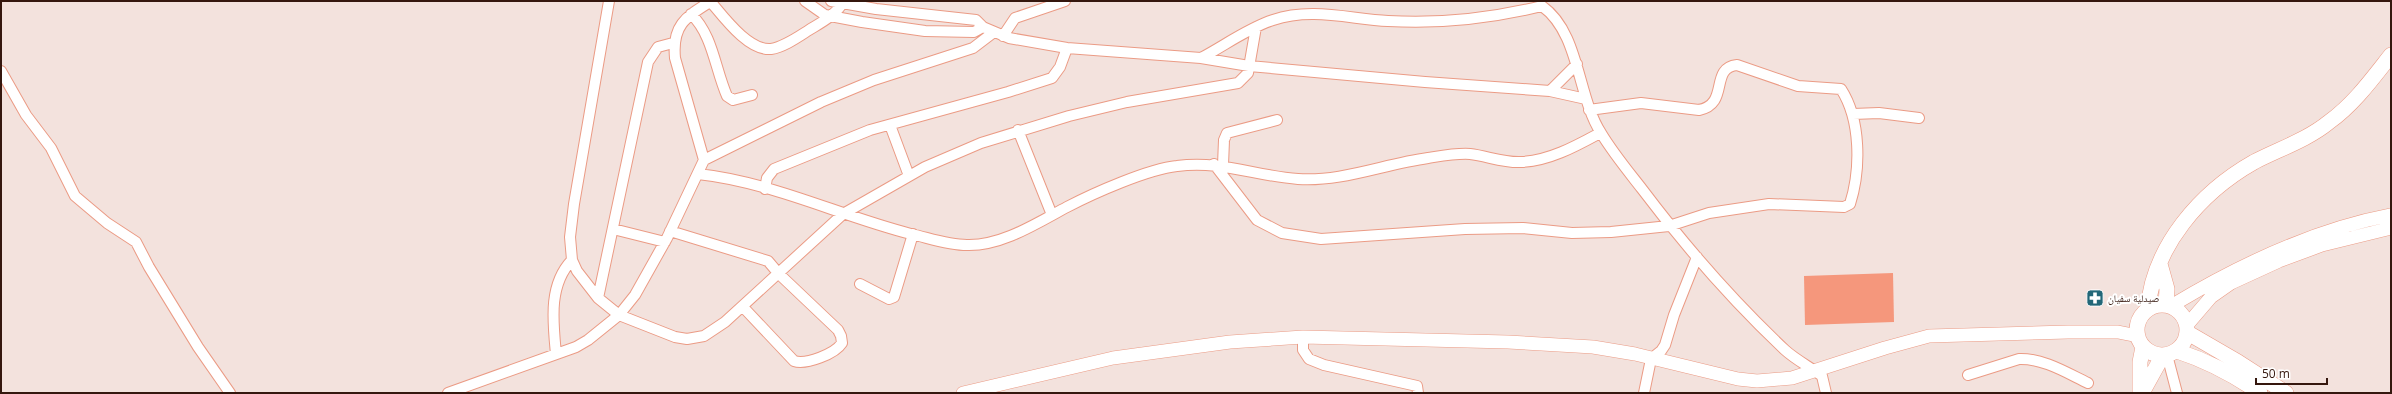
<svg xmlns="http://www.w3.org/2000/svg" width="2392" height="394" viewBox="0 0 2392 394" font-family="'Open Sans','Noto Naskh Arabic',sans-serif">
<rect width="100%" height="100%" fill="#f3e2dd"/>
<!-- pitch -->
<path fill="#f5977c" d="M1893,273L1894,322L1805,325L1804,276Z"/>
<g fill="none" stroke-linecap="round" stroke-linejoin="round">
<!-- minor casing -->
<g stroke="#eb9b85" stroke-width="12">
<path id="minor" d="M609,1L574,204L570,237L572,260L577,271L598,298L619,315L675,337L687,339L704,336L725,322L843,214L925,167L981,143L1069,116L1127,102L1238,83L1248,73L1256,27
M710,1C723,16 748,51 771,49C784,47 798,37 809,30C822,22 836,15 844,1
M805,1L825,15L862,22L925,31L974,32L983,27
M831,1L876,9L976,20L983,27L1009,38L1067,48L1201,58L1249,66L1425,82L1550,91
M691,14C713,35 715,69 727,96L733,100L752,95
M1003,36L1015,18L1065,1
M1201,58C1224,46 1248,28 1273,20C1311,7 1350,19 1388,21C1439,24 1493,18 1542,6C1580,33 1577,96 1601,133C1613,153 1628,171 1642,189C1685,246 1733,301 1785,350C1796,360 1810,367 1822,376L1826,393
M1577,64L1550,91L1586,99
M1,71L26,115L51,148L75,196L107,223L136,242L149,267L198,347L230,393
M1853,114L1879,113L1919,118
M890,125L909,176
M1018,130L1052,215
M704,160L821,102L874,80L973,48L994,32
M1214,164L1257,220L1282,233L1321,239L1465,229L1523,228L1572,233L1611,232L1669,226L1709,213L1769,204L1844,207L1850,204C1861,169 1861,120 1841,89L1798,86L1737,65C1709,68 1730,104 1699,110L1641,103L1589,110
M1223,165L1224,140L1227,133L1277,120
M698,174C772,182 840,216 911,234C929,238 948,245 967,245C1002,246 1037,223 1067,207C1094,193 1148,169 1177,166C1221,160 1255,176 1298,179C1342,182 1384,164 1428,158C1441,156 1457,153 1470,154C1487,156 1504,163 1521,162C1549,161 1576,146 1600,133
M765,189L767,178L774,169L870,130L1008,92L1052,78L1060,67L1067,48
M613,229L665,242
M670,231L768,261L779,274L838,330L841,336L842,343C835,354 806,365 794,361L743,307
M860,284L889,299L894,297L913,234
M598,298L648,62L658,47L673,43
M1303,337V350L1309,359L1324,365L1417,386L1418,393
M556,354C553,322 548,285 572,260
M2167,355L2177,393
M1968,375L2019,359C2043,358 2067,373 2088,383
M448,393L576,347L588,340L619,315L635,295L667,238L704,160L675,58C672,26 685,17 710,2
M1644,393L1651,359L1661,351L1665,345L1674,315L1697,257"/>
</g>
<!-- tertiary casing -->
<g stroke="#eb9b85" stroke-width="14">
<path id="tertiary" d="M2171,306C2239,265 2312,230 2391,215
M2187,325L2211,297L2231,283L2279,261L2322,245L2391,228
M963,393L1113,358L1230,342L1303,337L1508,342L1593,347L1635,354L1738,379L1757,381L1792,378L1885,348L1929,336L2068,332H2118L2138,336"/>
</g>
<!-- secondary casing -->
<g stroke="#eb9b85" stroke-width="16">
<path id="secondary" d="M2160,264L2167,289L2166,305
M2137 330a25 25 0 1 1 50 0a25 25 0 1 1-50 0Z
M2148,309C2153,246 2201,192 2254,162C2279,149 2307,140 2329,122C2354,104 2372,79 2391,55
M2188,333L2238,362L2286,393
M2177,351C2208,361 2234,375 2260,393
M2140,393V362L2143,347
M2142,393L2163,355"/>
</g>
<!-- minor -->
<use href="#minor" stroke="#fff" stroke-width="10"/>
<!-- tertiary -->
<use href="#tertiary" stroke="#fff" stroke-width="13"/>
<!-- secondary -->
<use href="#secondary" stroke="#fff" stroke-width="15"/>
</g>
<!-- icons -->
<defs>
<g id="pharmacy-square" transform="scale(0.9)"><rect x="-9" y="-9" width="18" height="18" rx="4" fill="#226778" stroke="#fff"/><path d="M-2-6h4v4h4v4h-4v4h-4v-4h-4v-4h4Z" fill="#fff"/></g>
</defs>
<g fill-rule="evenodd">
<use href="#pharmacy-square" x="2095" y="298"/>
</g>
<g text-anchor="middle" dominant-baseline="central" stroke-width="4" stroke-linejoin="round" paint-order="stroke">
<!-- poi labels -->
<g font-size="10" fill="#35170e" stroke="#fff" text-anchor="start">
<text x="2108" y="298">صيدلية سفيان</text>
</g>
</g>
<!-- border -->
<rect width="2392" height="394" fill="none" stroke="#35170e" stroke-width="4"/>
<!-- scale -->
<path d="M2256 378v6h71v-6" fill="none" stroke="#35170e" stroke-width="2"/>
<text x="2262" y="378" font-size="12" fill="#35170e" stroke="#ffffff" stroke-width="3" paint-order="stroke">50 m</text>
</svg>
